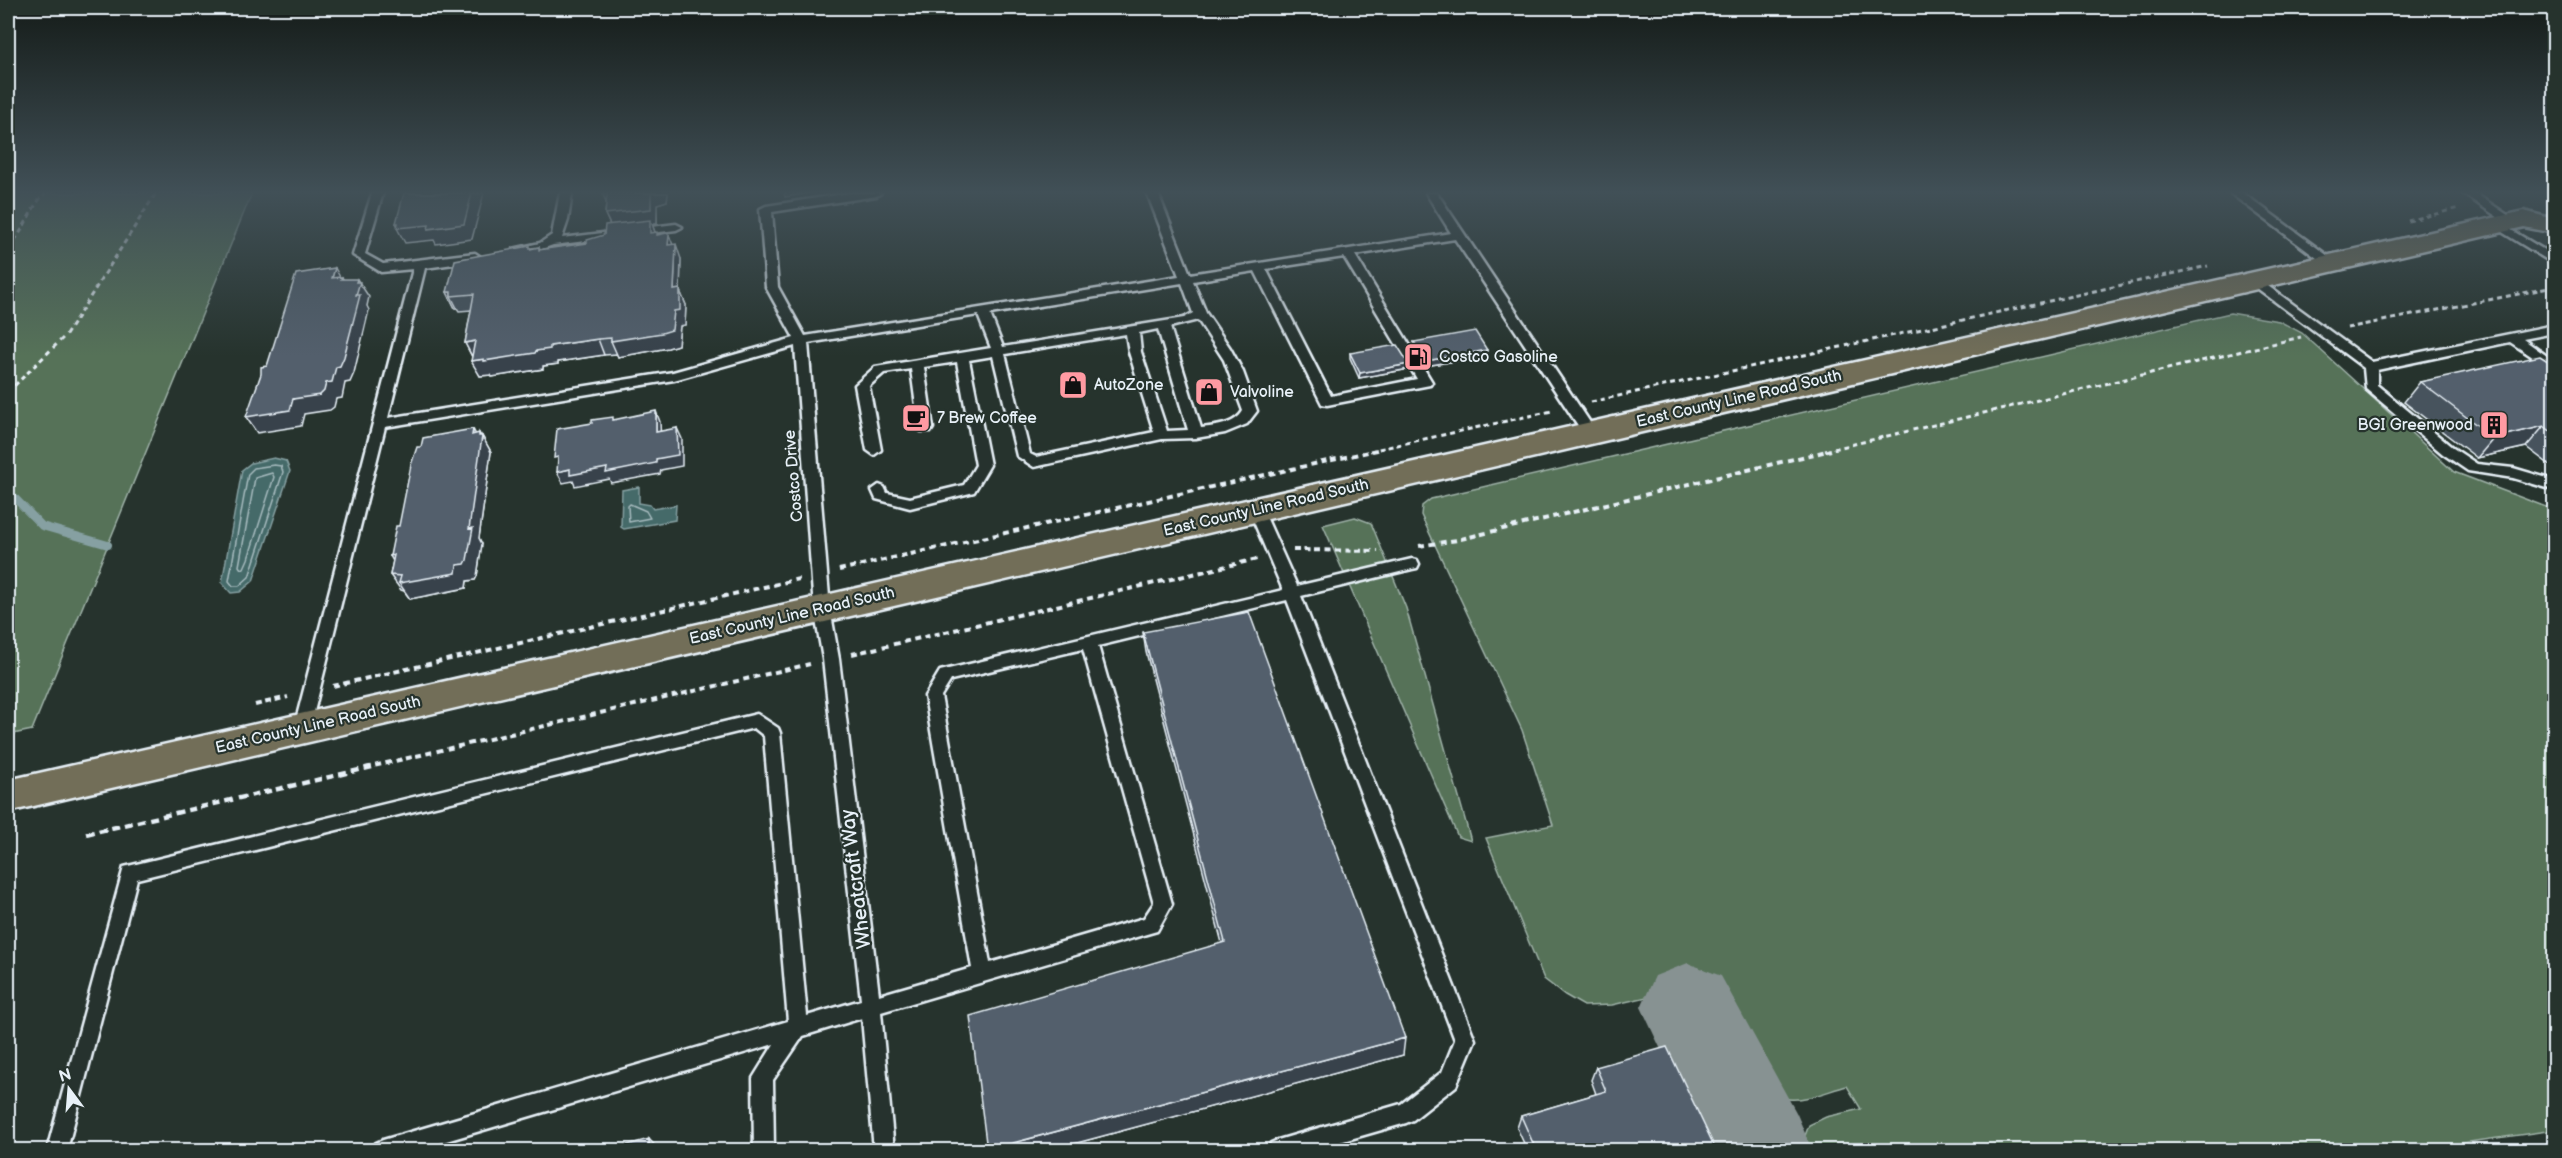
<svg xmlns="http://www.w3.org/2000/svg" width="2562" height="1158" viewBox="0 0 2562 1158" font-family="'Balsamiq Sans',sans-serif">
<rect width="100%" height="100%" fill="#26332d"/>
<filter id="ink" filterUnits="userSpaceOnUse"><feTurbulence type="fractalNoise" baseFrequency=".0167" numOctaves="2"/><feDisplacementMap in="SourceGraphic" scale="12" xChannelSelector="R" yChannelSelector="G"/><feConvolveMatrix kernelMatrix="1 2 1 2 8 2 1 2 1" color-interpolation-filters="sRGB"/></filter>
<g filter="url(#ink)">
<!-- green -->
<path fill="#567259" stroke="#9fb2a8" stroke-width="1.5" d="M8,193H252L32,730L8,735Z
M2230,313L2279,321L2302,333L2454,472L2554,510V1130L2413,1150H1807L1803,1141L1809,1125L1826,1117L1861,1109L1847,1086C1830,1090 1807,1101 1789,1099C1764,1098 1724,1005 1712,982L1612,1005L1584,1006L1565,995L1544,979L1486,838L1553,825L1522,730L1421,515L1422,506L1431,499Z
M1355,517L1371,523L1406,608L1471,841L1458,837L1323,525Z"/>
<!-- water -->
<path fill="#456a69" stroke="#86a0a2" stroke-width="1.5" d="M274,458L286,461L290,471L253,581L240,592L231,593L222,583L242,470L251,463Z
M639,487V503L650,505L653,509L676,505L675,520L624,529L621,527L622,490Z"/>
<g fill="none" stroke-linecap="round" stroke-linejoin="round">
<!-- shore -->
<path stroke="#a7bbbf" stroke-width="1.5" d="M274,465L281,466L283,472L249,577L239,586H233L229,581L248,474L254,468Z
M272,473L274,477L248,559L244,568L241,569L239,566L255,478Z
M630,504L646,511L650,518L629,522L628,506Z"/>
<!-- stream -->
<path stroke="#86a0a2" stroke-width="8" d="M8,491L42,526L108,545"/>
<!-- taxiway -->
<path fill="#879292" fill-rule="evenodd" d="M1688,963L1721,976L1797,1114L1812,1150H1708L1641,1007L1655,976Z"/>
<!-- service casing -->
<g stroke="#e8f1f8" stroke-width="5">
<path id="service" d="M372,193H383L365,254L383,264L475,253L481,257L475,261L425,268L388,418L673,372L794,338L766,287L760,209L766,206L850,193H881L876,196L772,212L778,287L805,336L1179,276L1147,193H1158L1190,274L1451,233L1426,193H1437L1597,433L1595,436H1585L1455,239L1355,255L1432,382L1430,385L1327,405L1322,404L1255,271L1193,281L1206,313L1230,348L1243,372L1257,411L1247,424L1225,433L1196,438L1162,439L1034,467L1017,456L993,356L969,360L990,465L974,492L910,508L876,499L872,490L879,485L884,487L887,493L910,498L964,485L976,465L957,362L924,367L933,428L931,431H921L919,428L911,369L884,373L869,386L881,450L874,455L867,450L855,385L875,367L991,348L978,315L808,343L830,609L839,659L879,995L972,968L925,696L940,671L1283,590L1249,510L1256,505L1263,510L1297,586L1412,559L1417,560L1419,564L1417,568L1412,569L1301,596L1475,1040L1456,1086L1413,1120L1406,1123L1312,1150H1268L1271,1143L1278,1140L1401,1104L1442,1072L1455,1040L1287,600L1098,646L1172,904L1157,931L1150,933L881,1012L894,1150H874L862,1018L803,1036L773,1080L774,1150H754L753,1078L774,1044L416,1150H373L376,1143L383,1140L788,1021L764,736L754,728L137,879L67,1150H47L124,867L757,714L778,728L780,733L807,1016L861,1000L823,659L814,609L795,346L674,380L385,427L310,728L308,733L302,735L296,733L294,728L413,269L381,272L353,255ZM1344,257L1417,379L1331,396L1266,269ZM1182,283L1193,313L1184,318L1003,347L990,314ZM1198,320L1224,360L1243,411C1235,425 1216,426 1201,428L1170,327ZM1158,329L1188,430L1167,431L1141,352L1139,333ZM1126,334L1129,352L1154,432L1036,457L1030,454L1005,354ZM1083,649L1154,903L1144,918L990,963L941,696L951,680Z
M560,193H572L568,220L562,238L676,224L682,227L676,230L553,245L533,252L513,253V249L540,243L552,235Z
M2230,193H2243L2339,264L2337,267H2329Z
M2462,193H2475L2518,222L2516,224H2508Z
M2498,222L2554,256V264L2494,227L2492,225Z
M2257,278L2372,362L2554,325V333L2523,339L2554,361V371L2510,342L2377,370V385L2453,448L2477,464L2513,468L2554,480V490L2513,478L2468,471L2443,454L2366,389L2364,368L2253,285L2251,282Z"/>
</g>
<!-- primary casing -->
<g stroke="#e8f1f8" stroke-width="5">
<path id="primary" d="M2524,211L2554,219V233L2524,227L8,812V780Z"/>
</g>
<!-- path-far2 -->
<path stroke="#e8f1f8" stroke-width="3" stroke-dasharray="5 4" stroke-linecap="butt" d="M2408,221L2459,208
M8,247C25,232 29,209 45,193
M2347,328L2554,287
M8,392L66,335L156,193
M1591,402L2208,266
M1370,451L1552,411
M1825,451L2301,337"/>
<!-- path-far1 -->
<path stroke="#e8f1f8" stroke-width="4" stroke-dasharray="6 4.5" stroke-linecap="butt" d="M1419,546L1457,540L1831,450
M1293,550L1378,551
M839,570L1377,450
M852,654L1257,559
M333,686L799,579
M255,705L288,697
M365,768L810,664"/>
<!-- path -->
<path stroke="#e8f1f8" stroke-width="4.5" stroke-dasharray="8 5" stroke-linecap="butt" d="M86,834L372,767"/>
<!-- service -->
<use href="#service" fill="#26332d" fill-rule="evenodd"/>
<!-- primary -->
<use href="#primary" fill="#726e59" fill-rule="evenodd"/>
</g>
<!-- wall -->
<path fill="#47525d" stroke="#e8f1f8" stroke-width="1.5" d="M603,193H668L667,201L657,204V224H652L655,232L658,235H669L672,244L681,259L680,291L686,305L685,325L680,326L678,345L668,348L618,357L617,354L604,355L558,362V364L543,366V369L492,377L491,375L480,376L472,357L465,343L471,310L459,311L457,308H455L447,292L531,248L539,247L540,250L587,243L604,235L610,225L605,214L606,203Z
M1414,342L1486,356L1425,366L1413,347Z
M1350,353L1409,364V369L1359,378L1350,358Z
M2554,365V468L2526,447L2477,458L2404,402L2420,382Z
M475,434L482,436L491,452L479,538L482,544L477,576L475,580L467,581L466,588L410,599L404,591L401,590L390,575L393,561L390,556L399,526Z
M1143,632L1403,1055L1051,1150H987L1222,943L1146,652Z
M1596,1067L1716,1150H1527L1517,1128L1521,1116L1596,1094L1591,1080Z"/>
<!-- shaded-wall -->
<path fill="#39424c" stroke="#e8f1f8" stroke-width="1.5" d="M472,193H484L472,239L436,244L434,240L405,243L397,228H399L396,223Z
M608,193L609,209L603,194Z
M651,193H668L667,201L657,204V224H652L656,235L612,229L605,214Z
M784,193H810L785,197Z
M669,235L675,250L668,245Z
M676,244L681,259L680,291L686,305L685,325L680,326L678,345L668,348L618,357L611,341L674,290Z
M335,268L341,279L342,277L351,292L332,278Z
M357,279L369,297L367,306L369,310L354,373L350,382L345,383L342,398L336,399L334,407L330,410L304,414L301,426L257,433L246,417L293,399L326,383L336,367L356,295V282Z
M447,292H451V296L457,308H455Z
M598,339L604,355L558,362V364L543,366V369L492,377L491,375L480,376L471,361L536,351L550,346Z
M475,341L473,358L465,343Z
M1487,350L1486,356L1425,366L1426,361Z
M1409,364V369L1359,378L1360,373Z
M656,411L660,422L661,443L656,432Z
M2544,426L2526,447L2477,458L2494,438Z
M677,428L682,439V466L661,470L660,474L611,483L609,479L575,486L573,481L563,483L557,472L570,469L656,459Z
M473,429L481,445L479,436V433L482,438V436L491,452L479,538L482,544L477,576L475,580L467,581L466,588L410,599L399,583L469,529Z
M1405,1038L1403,1055L1051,1150H987Z
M649,1139L659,1150H649Z"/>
<!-- building -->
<path fill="#525f6c" stroke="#e8f1f8" stroke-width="1.5" d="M404,193H472L464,224L428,229L429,225L397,228L398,223H396Z
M603,193H651V209L605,214L607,194H603Z
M650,220V233L657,232V235L667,233L669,235L668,245L676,244L674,290L680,289V310L674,311L672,330L662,333L611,341V338L598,339L550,346V349L536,351L535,353L484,361V359L471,361L475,341L465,343L474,294L451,296V292H447L455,260L530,246V249L539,247V250L587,243V240L604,235L605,225Z
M335,268L332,278L342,277L341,279H357L356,282H360L356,295H360L344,357L340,366L336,367L332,382L326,383L324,391L320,395L293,399L290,410L246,417L261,374V367L267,366L296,274Z
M1475,331L1487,350L1426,361L1414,342Z
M1397,345L1409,364L1360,373L1350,353Z
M2540,356L2554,365V434L2544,426L2494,438L2420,382Z
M656,411V432L677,428L678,455L656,459V463L606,473L607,468L570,475V469L557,472L558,457L554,458L557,429L592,423V420L613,417V420Z
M473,429L472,435L479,433V436H482L469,529L473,528L467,560L465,564L457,565L456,573L399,583L401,576L390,575L394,555L390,556L396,526H399L411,465L417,447H421L423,438Z
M1249,612L1405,1038L987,1150L970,1016L1225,942L1143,632Z
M1667,1047L1716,1150H1536L1521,1116L1606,1091L1596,1067Z
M649,1139V1150H609Z"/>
</g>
<!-- sky -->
<linearGradient id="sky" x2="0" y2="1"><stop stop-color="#151c19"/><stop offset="0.54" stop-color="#415057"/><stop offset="1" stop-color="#415057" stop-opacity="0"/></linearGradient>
<rect width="2562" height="356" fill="url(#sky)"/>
<!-- icons -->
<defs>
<g id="fuel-square" transform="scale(1.5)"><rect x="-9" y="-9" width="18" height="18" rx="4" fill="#ff9aa2" stroke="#26332d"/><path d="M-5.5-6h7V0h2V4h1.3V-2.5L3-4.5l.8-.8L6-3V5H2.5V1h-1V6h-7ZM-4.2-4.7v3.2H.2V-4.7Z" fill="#111"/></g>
<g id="shop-square" transform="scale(1.5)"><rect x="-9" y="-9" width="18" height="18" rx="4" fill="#ff9aa2" stroke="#26332d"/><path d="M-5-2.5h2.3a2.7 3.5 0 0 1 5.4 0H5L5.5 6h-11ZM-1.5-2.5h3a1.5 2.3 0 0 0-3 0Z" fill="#111"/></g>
<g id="cafe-square" transform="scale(1.5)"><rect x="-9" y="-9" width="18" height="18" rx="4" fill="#ff9aa2" stroke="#26332d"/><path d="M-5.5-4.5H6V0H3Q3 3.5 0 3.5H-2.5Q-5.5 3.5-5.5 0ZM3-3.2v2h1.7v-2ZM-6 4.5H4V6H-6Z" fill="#111"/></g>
<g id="building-square" transform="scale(1.5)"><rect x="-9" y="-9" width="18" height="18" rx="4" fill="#ff9aa2" stroke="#26332d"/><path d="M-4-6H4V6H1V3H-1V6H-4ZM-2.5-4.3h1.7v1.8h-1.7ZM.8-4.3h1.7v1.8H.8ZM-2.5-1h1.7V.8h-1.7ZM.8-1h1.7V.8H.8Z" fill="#111"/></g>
</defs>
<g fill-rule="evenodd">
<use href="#fuel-square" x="1418" y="357"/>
<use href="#shop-square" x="1073" y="385"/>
<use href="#shop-square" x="1209" y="392"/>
<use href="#cafe-square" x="916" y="418"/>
<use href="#building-square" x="2494" y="425"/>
</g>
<g text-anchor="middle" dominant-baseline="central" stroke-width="4.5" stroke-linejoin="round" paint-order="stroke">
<!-- poi labels -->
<g font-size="16" fill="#e8f1f8" stroke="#26332d" text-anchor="start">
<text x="1439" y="357">Costco Gasoline</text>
<text x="1094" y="385">AutoZone</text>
<text x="1230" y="392">Valvoline</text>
<text x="937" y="418">7 Brew Coffee</text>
<text x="2473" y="425" text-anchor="end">BGI Greenwood</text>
</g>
<!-- street labels -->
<g font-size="16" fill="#e8f1f8" stroke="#26332d">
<text transform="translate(1739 399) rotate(-13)">East County Line Road South</text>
<text transform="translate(794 476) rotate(-95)">Costco Drive</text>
<text transform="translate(1266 508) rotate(-13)">East County Line Road South</text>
<text transform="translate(792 616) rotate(-13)">East County Line Road South</text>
<text transform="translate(318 725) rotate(-13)">East County Line Road South</text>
</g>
<!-- near-street labels -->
<g font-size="20" fill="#e8f1f8" stroke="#26332d">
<text transform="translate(856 879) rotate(-97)">Wheatcraft Way</text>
</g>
</g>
<!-- margin -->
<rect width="2562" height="1158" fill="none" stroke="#26332d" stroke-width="30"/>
<rect x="15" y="15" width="2532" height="1128" fill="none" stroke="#e8f1f8" stroke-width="2" filter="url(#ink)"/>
<!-- north arrow -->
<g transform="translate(69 1089) rotate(344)" stroke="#26332d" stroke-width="4.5" paint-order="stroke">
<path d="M0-4.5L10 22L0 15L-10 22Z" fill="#e8f1f8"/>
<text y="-9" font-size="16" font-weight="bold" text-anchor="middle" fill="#e8f1f8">N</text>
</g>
</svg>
